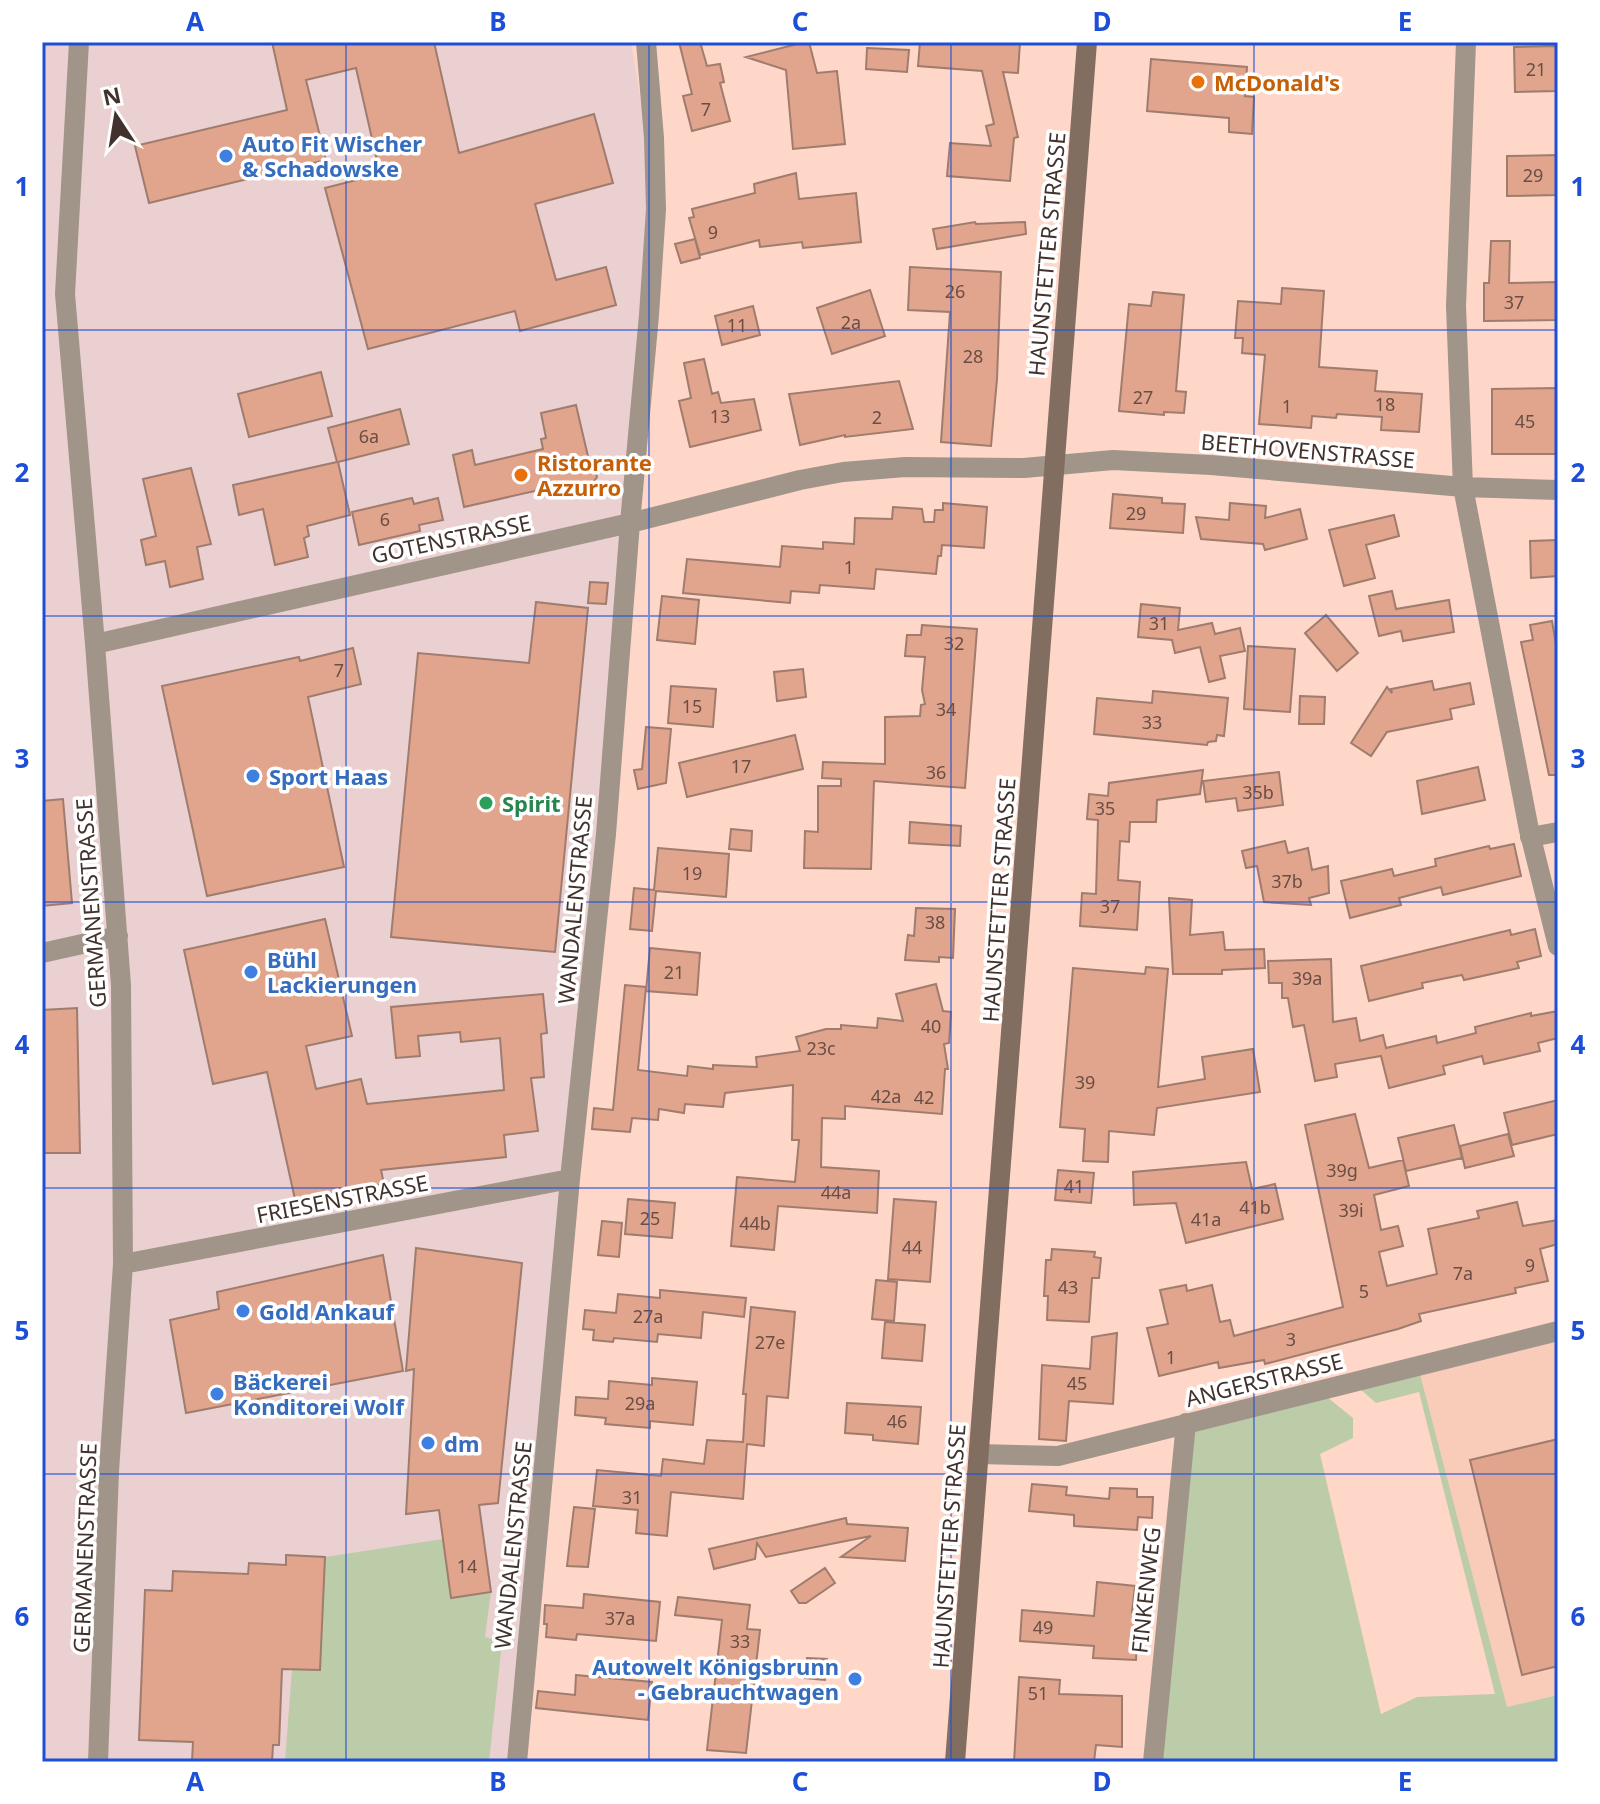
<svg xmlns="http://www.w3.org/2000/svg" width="1600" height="1804" viewBox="0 0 1600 1804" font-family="'Noto Sans',sans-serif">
<rect width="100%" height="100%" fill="#fed7c8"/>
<!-- commercial -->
<path fill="#ead0d0" d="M42,42H631L661,224L526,1762H42Z"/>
<!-- built -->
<path fill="#f9cbb9" d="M1558,1339V1695L1507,1707L1420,1374Z"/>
<!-- green -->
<path fill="#bccca9" d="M1420,1374L1507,1707L1558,1695V1762H1153L1190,1425L1327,1397L1353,1418V1438L1320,1454L1381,1714L1417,1697L1495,1694L1419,1392L1376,1403L1360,1389Z
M443,1539L451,1598L491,1592L485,1637L502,1642L489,1762H285L292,1669H320L325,1557Z"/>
<!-- building -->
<path fill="#e1a48c" stroke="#9f7c6e" stroke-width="2" d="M272,42H434L459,153L594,114L613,183L535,204L556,280L606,267L616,305L520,331L515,311L368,349L325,188L380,174L356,68L306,80L326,160L149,203L135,146L287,110Z
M679,42H700L707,66L720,64L724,82L720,83L730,121L692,131L683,96L692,94Z
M805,42H809L817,73L837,71L845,144L793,149L786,70L746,57Z
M920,42H1020L1018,73L1003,72L1018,137L1014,138L1010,181L947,176L950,143L991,146L986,126L994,124L982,71L918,66Z
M1558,46V91L1515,92L1514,47Z
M867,48L909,50L907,72L866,69Z
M1151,59L1247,67L1245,96L1254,97L1252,134L1229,132V118L1147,111Z
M1558,155V195L1507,196V156Z
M796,173L799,199L856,193L861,242L803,248L802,242L760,247L759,240L700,255L689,218L694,217L692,209L755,193L754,184Z
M975,222L976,224L1025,222L1026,234L937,249L933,229Z
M695,239L700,258L681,263L675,244Z
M1491,241H1510L1509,283L1558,282V320L1484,321V283H1489Z
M910,267L1001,272L997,379L991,446L941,442L950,312L908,310Z
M1282,288L1324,291L1319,367L1377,371L1375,391L1422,394L1419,432L1381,430L1382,417L1337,414L1336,418L1312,416L1311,428L1259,424L1265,355L1242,353L1243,338H1235L1238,301L1281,304Z
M870,290L885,336L832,354L817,308Z
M1153,292L1184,295L1176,391L1186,392L1184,413L1164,412V415L1119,411L1129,304L1151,306Z
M753,306L760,335L722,345L715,316Z
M704,359L712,394L718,392L721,403L754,399L761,430L690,447L679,401L691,398L684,363Z
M321,372L332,416L249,437L238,394Z
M899,381L913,429L845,437V435L800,445L789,394Z
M1558,388V454H1492V389Z
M576,405L590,465L595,469L597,477L591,485L583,487L575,482L464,507L453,455L472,450L475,465L543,449L541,439L546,438L541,413Z
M400,409L409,444L338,462L350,515L307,526L309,536L304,538L308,557L275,565L263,509L239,515L233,485L337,462L328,428Z
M191,468L211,544L197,547L203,579L170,587L165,561L146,565L141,540L156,536L143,479Z
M1113,494L1162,498V503L1185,504L1183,533L1110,528Z
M412,498L414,504L438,498L443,520L419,525L420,531L359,545L352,512Z
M943,503L987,507L984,548L942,545L941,556H938L936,574L876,569L874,589L820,585L819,593L791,591L790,603L683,593L687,559L780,567L782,546L823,549V542L854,544L855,518L892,519L893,507L922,509L924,522H934L935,510H943Z
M1230,503L1266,506L1265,518L1300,509L1307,539L1265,550L1263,544L1201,539L1196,517L1229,520Z
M1394,515L1399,536L1366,545L1375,578L1344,586L1329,530Z
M1558,540V576L1531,578L1530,541Z
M590,582L608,583L606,604L588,603Z
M1392,591L1396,609L1449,600L1454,632L1403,641L1401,631L1379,636L1369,596Z
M662,596L699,600L695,644L657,640Z
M536,602L588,608L555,952L391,937L418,653L529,663Z
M1141,604L1180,608L1178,630L1212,623L1215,634L1240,628L1245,651L1220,656L1225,678L1209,682L1200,647L1175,653L1172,640L1138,637Z
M1326,615L1358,653L1337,671L1305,633Z
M1552,621L1558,656V775H1549L1521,642L1533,640L1530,625Z
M922,625L977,629L965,788L874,781L871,869L804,868L805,831L818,832V786H841V779L822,778L823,762L885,764V717L920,716L921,705L925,704L922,690L925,657L905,656L907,635H921Z
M1248,646L1295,649L1290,712L1244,709Z
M353,648L361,684L308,697L344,867L207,896L162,686L299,657L300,661Z
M803,669L806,697L777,701L774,672Z
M1432,681L1434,690L1470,683L1474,704L1450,709L1452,719L1387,732L1371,756L1351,743L1387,687L1392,693L1391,689Z
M671,686L716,689L713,727L668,723Z
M1153,691L1228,698L1224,736L1217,735L1216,741L1208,742L1207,745L1094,734L1097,698L1152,703Z
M1300,696L1325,697L1324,724H1299Z
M646,727L671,729L666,783L638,789L634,770L642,769Z
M795,735L803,769L687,797L679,763Z
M1478,767L1485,800L1422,814L1417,781Z
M1203,770L1200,794L1157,800L1156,822H1130L1129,842L1120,841L1118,880L1140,882L1137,930L1080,926L1082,893L1096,894L1098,820L1087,819L1089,794L1108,796L1109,783Z
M1279,772L1283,805L1238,811L1236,798L1206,802L1203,781Z
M63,799L72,903L42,906V801Z
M910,822L961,826L960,846L909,843Z
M731,829L752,831L751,851L729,849Z
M1285,841L1288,853L1308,848L1312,870L1328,866L1329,893L1309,898L1311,905L1264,902L1257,866L1246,868L1242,851Z
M1514,844L1521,876L1443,895L1441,887L1399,898L1401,905L1350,918L1341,881L1392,869L1394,876L1436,866L1435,859L1489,846L1490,849Z
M658,848L729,854L726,897L656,891L652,931L630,929L634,888L654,890Z
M1169,898L1192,900L1190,935L1223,932L1225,950L1264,949L1265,968L1222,970V974H1173Z
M916,908L955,909L953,958L939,957V962L905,960L908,935L914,936Z
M325,919L352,1036L306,1046L316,1089L361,1079L367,1104L504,1090L500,1038L461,1042L460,1032L418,1036L420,1056L396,1058L391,1007L543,994L547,1033L541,1034L544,1077L531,1078L538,1131L504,1135L506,1157L381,1170L384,1184L296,1204L267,1072L213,1084L184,950Z
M1535,929L1541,956L1517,962L1519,968L1464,980L1462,975L1422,983L1423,988L1369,1001L1361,966L1510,930L1511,935Z
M650,948L700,953L697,995L646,991Z
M1331,959L1333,1022L1356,1018L1360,1041L1383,1035L1386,1048L1436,1036L1437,1043L1476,1033L1475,1027L1531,1013V1016L1558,1011V1038L1538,1043L1540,1051L1484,1064L1482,1056L1443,1066L1445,1074L1389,1088L1381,1056L1335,1064L1337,1077L1315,1081L1304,1025L1293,1027L1288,998H1282V983H1269L1268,961Z
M1146,967L1168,969L1158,1087L1205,1079L1202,1057L1253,1049L1260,1092L1157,1108L1154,1135L1109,1131L1108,1162L1083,1161L1085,1129L1060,1127L1073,968L1145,974Z
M936,984L943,1011L951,1012L949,1043L944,1044L948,1069H945L942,1114L845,1106V1119L822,1118L821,1167L879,1171L877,1213L778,1206L774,1250L731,1246L737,1177L795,1182L799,1140H792L793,1085L725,1093L723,1107L685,1104L684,1113L659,1109L658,1120L632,1118L630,1132L592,1129L594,1108L613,1110L625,985L646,987L638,1070L687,1076L688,1066L713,1069V1065L757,1067L756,1057L800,1051L796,1037L826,1029H841V1025L877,1028L878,1018L903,1021L896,994Z
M77,1008L80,1153H42V1010Z
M1558,1100V1134L1512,1145L1504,1113Z
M1355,1114L1369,1168L1403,1160L1409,1186L1374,1195L1381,1230L1398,1226L1403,1246L1379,1252L1387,1286L1437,1274L1428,1229L1479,1218L1477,1211L1517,1202L1523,1226L1558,1220V1244L1540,1249L1548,1281L1515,1288L1516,1293L1419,1314L1421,1321L1398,1329L1265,1364L1264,1360L1219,1368L1218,1362L1159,1376L1147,1328L1168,1324L1160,1290L1186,1285L1187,1291L1212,1285L1220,1322L1230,1320L1234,1336L1343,1307L1305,1125Z
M1454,1125L1462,1158L1406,1171L1398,1138Z
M1508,1134L1514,1156L1465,1168L1460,1146Z
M1246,1162L1252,1189L1275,1184L1283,1219L1186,1243L1176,1203L1134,1205L1133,1172Z
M1058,1170L1094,1173L1091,1203L1055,1200Z
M628,1199L675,1203L672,1238L625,1234Z
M894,1199L936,1202L930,1282L888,1279Z
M602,1221L622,1223L619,1257L598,1255Z
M416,1248L522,1263L498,1503L479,1505L491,1592L451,1598L439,1510L406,1514L414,1369L406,1371Z
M1052,1249L1095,1252L1094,1257L1101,1258L1099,1278H1092L1089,1322L1047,1320L1048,1296H1044L1046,1260H1051Z
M383,1255L403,1371L186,1413L170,1320L219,1309L217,1292Z
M876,1280L897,1282L894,1321L872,1319Z
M660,1290L746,1298L744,1317L703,1312L701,1338L658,1334L657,1342L614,1338L613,1342L593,1340L594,1330L583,1329L585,1310L616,1313L618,1294L660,1298Z
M751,1307L795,1312L788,1398L767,1396L764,1446L747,1444L743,1499L671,1492L667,1536L636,1533L638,1510L593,1506L597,1470L661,1476L663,1459L704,1464L707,1440L743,1442L746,1394H743Z
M885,1322L925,1325L922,1361L882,1358Z
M1117,1333L1113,1404L1069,1401L1066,1441L1039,1439L1042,1365L1090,1369L1092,1337Z
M652,1378L697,1382L693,1425L650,1421V1428L605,1424L606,1418L575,1415L576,1397L608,1399L609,1381L652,1385Z
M847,1403L921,1407L918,1444L873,1440V1435L845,1433Z
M1558,1439V1666L1522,1675L1470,1460Z
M1032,1484L1067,1487L1066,1495L1109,1499L1110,1488L1137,1489V1497H1153L1152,1518L1138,1517L1137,1530L1074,1526V1515L1029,1511Z
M574,1507L595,1509L588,1567L567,1566Z
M846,1518L847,1524L908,1528L905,1561L841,1557L871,1536L766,1557L757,1543L755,1559L714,1569L709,1549Z
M286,1555L325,1557L320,1670L282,1669L279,1745H273L272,1762H192L193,1742L139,1740L145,1590L172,1591L173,1571L248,1574L249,1563L286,1565Z
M825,1568L835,1583L806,1603H799L791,1591Z
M1097,1582L1135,1586L1132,1612H1138L1136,1660L1093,1658L1094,1646L1020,1641L1022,1610L1094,1616Z
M584,1594L660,1602L656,1641L577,1634L576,1640L546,1637L547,1624H544L545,1605L583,1608Z
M678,1597L750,1605L747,1629L760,1630L746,1753L707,1750L722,1620L675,1615Z
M807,1658L827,1659L825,1680L805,1678Z
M576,1675L652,1682L648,1720L536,1708L538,1691L575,1695Z
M1019,1677L1060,1680L1059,1694L1122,1696V1747L1096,1745L1094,1762H1014Z"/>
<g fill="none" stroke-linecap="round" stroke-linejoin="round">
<!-- minor -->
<path stroke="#a19489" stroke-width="20" d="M79,42L65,294L95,644L121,985L123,1264L109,1471L98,1762
M1466,42L1456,306L1463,487L1529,830L1558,946
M95,644L630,523L800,480L843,472L905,467L1024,468L1113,460L1211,465L1463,487L1558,490
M1530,837L1558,832
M42,953L118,936
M123,1264L570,1179
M979,1454L1058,1456L1558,1331
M517,1762L570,1179L606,834L630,523L649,315L656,209L654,138L646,42
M1153,1762L1186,1423"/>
<!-- secondary -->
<path stroke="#826e60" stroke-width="20" d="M955,1762L1087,42"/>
</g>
<!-- grid -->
<path fill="none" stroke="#1d4ed8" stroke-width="2" stroke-opacity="0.55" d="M346,42V1762M649,42V1762M951,42V1762M1254,42V1762M42,330H1558M42,616H1558M42,902H1558M42,1188H1558M42,1474H1558"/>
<!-- markers -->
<g fill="#e8710a" stroke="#fff" stroke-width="3">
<circle cx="1198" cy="82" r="8"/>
<circle cx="521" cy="475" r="8"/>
</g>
<g fill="#3f7fe0" stroke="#fff" stroke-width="3">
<circle cx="226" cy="156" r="8"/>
<circle cx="253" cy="776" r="8"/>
<circle cx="251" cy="972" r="8"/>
<circle cx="243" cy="1311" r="8"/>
<circle cx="217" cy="1394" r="8"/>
<circle cx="428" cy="1443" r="8"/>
<circle cx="855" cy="1679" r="8"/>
</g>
<circle fill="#2e9e5b" stroke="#fff" stroke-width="3" cx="486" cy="803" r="8"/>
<g text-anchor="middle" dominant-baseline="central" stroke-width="7" stroke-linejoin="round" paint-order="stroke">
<!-- number labels -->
<g font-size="18" fill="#6a4e45">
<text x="1536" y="69">21</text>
<text x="706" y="109">7</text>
<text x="1533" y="175">29</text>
<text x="713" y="232">9</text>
<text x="955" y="291">26</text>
<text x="1514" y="302">37</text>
<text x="851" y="322">2a</text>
<text x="737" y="325">11</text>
<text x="973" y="356">28</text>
<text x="1143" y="397">27</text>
<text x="1385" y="404">18</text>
<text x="1287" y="406">1</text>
<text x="720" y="416">13</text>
<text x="877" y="417">2</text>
<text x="1525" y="421">45</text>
<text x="369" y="436">6a</text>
<text x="1136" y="513">29</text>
<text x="385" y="519">6</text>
<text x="849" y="567">1</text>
<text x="1159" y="623">31</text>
<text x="954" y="643">32</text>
<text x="339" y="670">7</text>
<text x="692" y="706">15</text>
<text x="946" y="709">34</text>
<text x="1152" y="722">33</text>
<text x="741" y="766">17</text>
<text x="936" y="772">36</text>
<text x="1258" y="792">35b</text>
<text x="1105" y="808">35</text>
<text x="692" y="873">19</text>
<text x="1287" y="881">37b</text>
<text x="1110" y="906">37</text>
<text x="935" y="922">38</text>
<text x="674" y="972">21</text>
<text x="1307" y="978">39a</text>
<text x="931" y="1026">40</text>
<text x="821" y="1048">23c</text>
<text x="1085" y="1082">39</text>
<text x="886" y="1096">42a</text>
<text x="924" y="1097">42</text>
<text x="1342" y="1170">39g</text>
<text x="1074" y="1186">41</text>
<text x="836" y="1192">44a</text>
<text x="1255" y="1207">41b</text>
<text x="1351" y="1210">39i</text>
<text x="650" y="1218">25</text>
<text x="1206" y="1219">41a</text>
<text x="755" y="1223">44b</text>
<text x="912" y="1247">44</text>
<text x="1530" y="1265">9</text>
<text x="1463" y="1273">7a</text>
<text x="1068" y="1287">43</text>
<text x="1364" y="1291">5</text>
<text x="648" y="1316">27a</text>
<text x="1291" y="1339">3</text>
<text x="770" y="1342">27e</text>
<text x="1171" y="1357">1</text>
<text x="1077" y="1383">45</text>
<text x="640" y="1403">29a</text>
<text x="897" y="1421">46</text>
<text x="632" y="1497">31</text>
<text x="467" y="1566">14</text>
<text x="620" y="1618">37a</text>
<text x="1043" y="1627">49</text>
<text x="740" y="1641">33</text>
<text x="1038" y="1693">51</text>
</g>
<!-- food labels -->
<g font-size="22" font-weight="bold" fill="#c56008" stroke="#fff" text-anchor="start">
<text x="1214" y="82">McDonald's</text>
<text x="537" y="462">Ristorante<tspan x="537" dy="25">Azzurro</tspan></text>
</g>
<!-- shop labels -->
<g font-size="22" font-weight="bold" fill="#366cbe" stroke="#fff" text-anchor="start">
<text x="242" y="143">Auto Fit Wischer<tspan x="242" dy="25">&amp; Schadowske</tspan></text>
<text x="269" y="776">Sport Haas</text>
<text x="267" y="959">Bühl<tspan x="267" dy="25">Lackierungen</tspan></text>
<text x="259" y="1311">Gold Ankauf</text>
<text x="233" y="1381">Bäckerei<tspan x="233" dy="25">Konditorei Wolf</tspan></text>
<text x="444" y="1443">dm</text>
<text x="839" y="1666" text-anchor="end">Autowelt Königsbrunn<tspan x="839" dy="25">- Gebrauchtwagen</tspan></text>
</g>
<!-- street labels -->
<g font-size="22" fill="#42322d" stroke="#fff">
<text transform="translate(1046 254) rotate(-85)">HAUNSTETTER STRASSE</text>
<text transform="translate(1308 450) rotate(5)">BEETHOVENSTRASSE</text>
<text transform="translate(451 538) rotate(-12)">GOTENSTRASSE</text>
<text transform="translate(574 900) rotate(-85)">WANDALENSTRASSE</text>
<text transform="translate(998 900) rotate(-86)">HAUNSTETTER STRASSE</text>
<text transform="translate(90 903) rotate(-94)">GERMANENSTRASSE</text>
<text transform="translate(342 1198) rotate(-11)">FRIESENSTRASSE</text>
<text transform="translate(1264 1379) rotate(-14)">ANGERSTRASSE</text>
<text transform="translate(512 1545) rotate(-84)">WANDALENSTRASSE</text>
<text transform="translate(948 1546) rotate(-86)">HAUNSTETTER STRASSE</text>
<text transform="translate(84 1548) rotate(-88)">GERMANENSTRASSE</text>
<text transform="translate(1145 1590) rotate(-84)">FINKENWEG</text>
</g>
<!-- leisure labels -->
<g font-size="22" font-weight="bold" fill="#27864d" stroke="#fff" text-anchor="start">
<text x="502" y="803">Spirit</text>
</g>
</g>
<!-- border -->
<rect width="1600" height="1804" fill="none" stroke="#ffffff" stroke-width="88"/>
<!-- north arrow -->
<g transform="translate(116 116) rotate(348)" stroke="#ffffff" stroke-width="6" paint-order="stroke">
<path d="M0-6L14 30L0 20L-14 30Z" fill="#42322d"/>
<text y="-12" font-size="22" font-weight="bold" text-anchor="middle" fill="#42322d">N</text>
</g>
<rect x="44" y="44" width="1512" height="1716" fill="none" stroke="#1d4ed8" stroke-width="3"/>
<g font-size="26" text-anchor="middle" font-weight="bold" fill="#1d4ed8">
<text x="195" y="31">A</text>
<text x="498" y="31">B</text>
<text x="800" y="31">C</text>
<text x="1102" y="31">D</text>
<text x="1405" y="31">E</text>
<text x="22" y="196">1</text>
<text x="1578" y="196">1</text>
<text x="22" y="482">2</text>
<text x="1578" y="482">2</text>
<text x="22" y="768">3</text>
<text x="1578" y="768">3</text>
<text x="22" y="1054">4</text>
<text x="1578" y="1054">4</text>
<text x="22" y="1340">5</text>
<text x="1578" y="1340">5</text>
<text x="22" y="1626">6</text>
<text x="1578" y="1626">6</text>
<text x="195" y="1791">A</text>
<text x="498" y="1791">B</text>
<text x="800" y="1791">C</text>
<text x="1102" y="1791">D</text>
<text x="1405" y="1791">E</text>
</g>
</svg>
